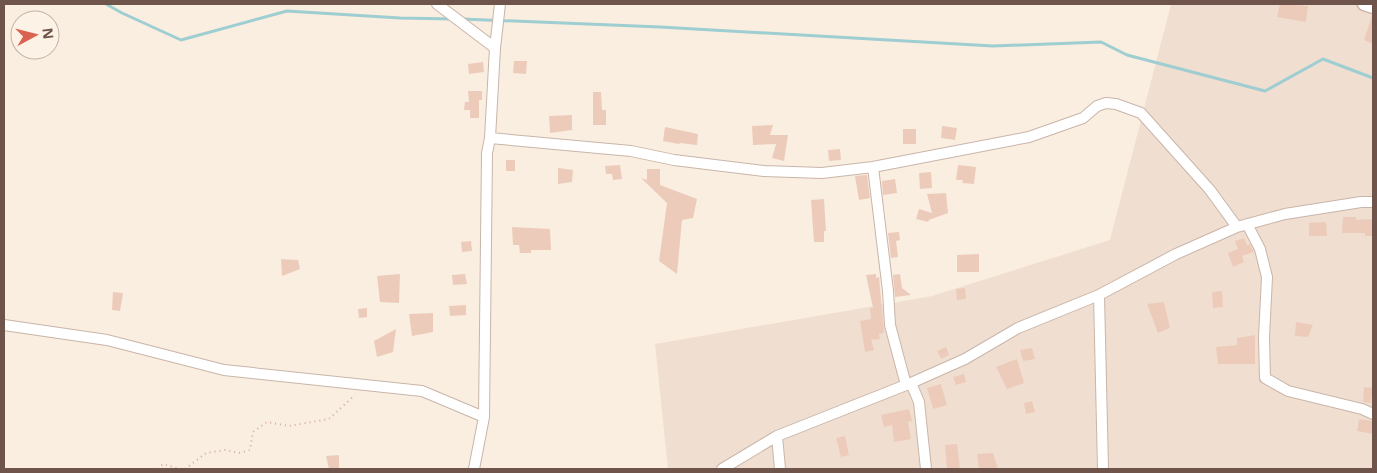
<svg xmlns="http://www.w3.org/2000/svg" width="1377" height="473" viewBox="0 0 1377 473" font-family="'Open Sans',sans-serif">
<rect width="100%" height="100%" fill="#faeee0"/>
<!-- residential -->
<path fill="#f0dfd0" d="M1171,4H1373V469H668L655,344L932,296L1110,240Z"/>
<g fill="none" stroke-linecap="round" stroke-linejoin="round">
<!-- stream -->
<path stroke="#9ecdd2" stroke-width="3" d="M106,4L122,13L181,40L287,11L400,18L453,19
M462,19L660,27L993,46L1101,42L1127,55L1265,91L1323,59L1373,78"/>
</g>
<!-- building -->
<path fill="#edcbba" d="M1280,4L1308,6L1306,22L1277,17Z
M1372,16L1373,17V44L1364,40Z
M514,61H527L526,74L513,73Z
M483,62L484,72L469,74L468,64Z
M468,91H482V100H479V118H470V110H464L465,102H469Z
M593,92H601L602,110H606V125H593Z
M572,115V130L550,133L549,116Z
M773,125L770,135H788L784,161L772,158L776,144L753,145L752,126Z
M942,126L957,128L955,140L941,138Z
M665,127L698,134L697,145L680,143L679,144L663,141Z
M903,129H916V144H903Z
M840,149L841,160L829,161L828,150Z
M506,160H515V171H506Z
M620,165L622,179L613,180L612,174H606L605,166Z
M958,165L976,167L974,184L962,183L963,180H956Z
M558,168L573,170L572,182L558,184Z
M647,169H660V185L697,199L693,218L682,220L677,274L659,261L667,203L641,178L647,180Z
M931,172L932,188L920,189L919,173Z
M867,175L870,198L859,200L855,176Z
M895,179L897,193L883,195L882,181Z
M946,193L948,213L929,220L928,222L916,219L919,209L932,213L927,194Z
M824,199L826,231H824V242H814L811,200Z
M1343,217H1356V220L1373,219V236H1365V233H1342Z
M1326,222L1327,236H1309V223Z
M512,227L550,229L551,250H531V253H520L519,245H513Z
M899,232L900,240L896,241L898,257L891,258L888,233Z
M1244,238L1247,245L1250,244L1254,252L1242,256L1244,262L1233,267L1228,253L1238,249L1235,241Z
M471,241L472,251L462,252L461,242Z
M979,254V272H957V255Z
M281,259L298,260L300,269L282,276Z
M400,274L399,303L380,302L377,276Z
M465,274L467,284L453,285L452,275Z
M876,274V278L879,277L884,333L879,334L880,339L871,340L874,350L865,352L860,321L871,319L870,308H873L866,275Z
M900,274L902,288L911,295L895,297L893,275Z
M965,288L966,299L957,300L956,289Z
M1222,291L1223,307L1213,308L1212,292Z
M113,292L123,293L120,311L112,310Z
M1164,302L1170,328L1158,333L1147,304Z
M466,305V315L450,316L449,306Z
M367,308V317L359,318L358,309Z
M433,313V332L412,336L409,314Z
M1296,322L1313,325L1308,337L1295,336Z
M396,329L393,352L377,357L374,341Z
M1255,335V364H1218L1216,347L1237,345V338Z
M946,347L949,355L941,359L937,351Z
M1032,348L1035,359L1023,361L1020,350Z
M1017,359L1024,383L1007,389L996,367Z
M964,374L966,382L956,385L953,377Z
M941,384L947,405L933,409L927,388Z
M1364,387L1373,388L1371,403L1363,402Z
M1032,401L1035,412L1026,414L1024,403Z
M909,409L912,421L908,422L911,439L894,442L892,425L884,427L881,415Z
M1359,419L1373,421V434L1357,431Z
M845,436L849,455L841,457L836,438Z
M957,444L960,469H947L945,445Z
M993,453L998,469H979L977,454Z
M339,455V469H329L326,456Z"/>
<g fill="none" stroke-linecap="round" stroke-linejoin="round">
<!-- minor casing -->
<g stroke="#c9b5a9" stroke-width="12">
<path id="minor" d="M437,4L495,48
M490,138L631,151L674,160L764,171L822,173L873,167L1029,137L1083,118L1097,106L1106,103L1116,104L1141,113L1210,190L1237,227
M873,167L888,291L890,325L906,385
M1247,224L1260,249L1267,277L1264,337L1265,378L1288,391L1362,409L1373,414
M1099,295L1103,469
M4,325L107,340L224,370L422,391L484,417
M911,383L919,402L926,469
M777,436L780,469
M474,469L484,417L487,153L490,138L495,48L500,4
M722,469L777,436L911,383L965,359L1018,328L1099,295L1176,254L1237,227L1285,214L1361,202H1373"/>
</g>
<!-- tertiary casing -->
<g stroke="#c9b5a9" stroke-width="15">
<path id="tertiary" d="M1364,4L1373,7"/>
</g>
<!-- path -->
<path stroke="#d1ae9e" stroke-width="2" stroke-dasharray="1 4" stroke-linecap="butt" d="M158,469L163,464L180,469
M185,469L206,453L225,450L239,453L250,450L253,432L267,422L289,426L329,419L355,395"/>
<!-- minor -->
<use href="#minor" stroke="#fff" stroke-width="10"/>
<!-- tertiary -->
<use href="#tertiary" stroke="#fff" stroke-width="12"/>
</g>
<!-- border -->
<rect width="1377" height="473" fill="none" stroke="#6e544a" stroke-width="10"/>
<!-- north arrow -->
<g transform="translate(35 35) rotate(83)"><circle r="24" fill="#fdf2e6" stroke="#c4b3a8"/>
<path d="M0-4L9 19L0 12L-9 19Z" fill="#da634f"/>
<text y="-8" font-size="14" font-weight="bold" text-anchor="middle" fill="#6e544a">N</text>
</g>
</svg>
